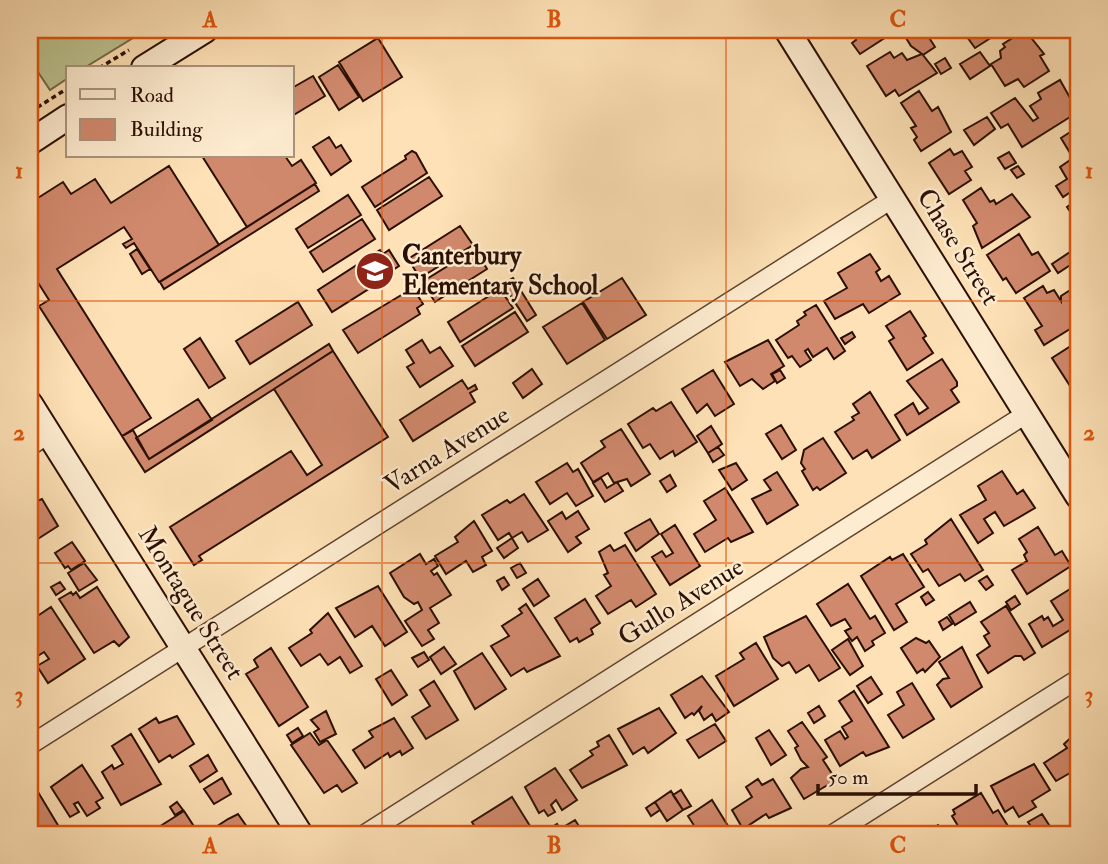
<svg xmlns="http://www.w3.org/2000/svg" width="1108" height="864" viewBox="0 0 1108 864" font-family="'IM FELL Double Pica',serif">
<rect width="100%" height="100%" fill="#fee1b6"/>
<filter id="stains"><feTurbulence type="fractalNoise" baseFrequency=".00286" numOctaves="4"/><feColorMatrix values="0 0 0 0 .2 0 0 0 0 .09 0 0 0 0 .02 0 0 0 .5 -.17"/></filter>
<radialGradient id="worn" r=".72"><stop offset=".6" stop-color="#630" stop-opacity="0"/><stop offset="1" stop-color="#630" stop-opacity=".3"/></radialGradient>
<!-- green -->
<path fill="#bdc390" stroke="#746949" stroke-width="2" d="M30,30H146L84,68H68V78L50,90L30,60Z"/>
<!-- building -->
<path fill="#d1896d" stroke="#2b0f02" stroke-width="2" d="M852,30H897L860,54L852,43L856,40Z
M908,30H935L928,36L935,47L923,55L937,73L899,96L895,90L886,96L867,66L890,52L894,58L902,53L907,60L922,54L911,46L903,33Z
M962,30H1003L975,48Z
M1025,30L1044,54L1040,56L1049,71L1024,87L1018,79L1005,86L991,64L1001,58L1000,51L1005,47L1003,44Z
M378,38L402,77L363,101L339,62Z
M980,52L990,66L970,79L960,64Z
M945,58L951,68L941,74L935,64Z
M338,65L359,97L339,110L319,77Z
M313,76L325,96L292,116V88Z
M1060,80L1078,112L1022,147L1008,124L1001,128L991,113L1015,98L1033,121L1038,118L1030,106L1041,99L1038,93Z
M919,91L932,111L938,107L951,132L921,151L914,140L917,137L911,128L916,126L901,103Z
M987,117L995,129L974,145L964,130Z
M1078,127V187L1063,197L1056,186L1067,179L1060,167L1073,158L1061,138Z
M329,137L336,148L341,145L351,161L331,175L313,147Z
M950,149L954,155L962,151L972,167L965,171L971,180L949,194L929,163Z
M412,151L416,153L427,173L375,207L362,187L406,159L405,156Z
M1009,152L1016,163L1005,169L998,158Z
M202,156H285L292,166L301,160L316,183L247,227Z
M169,166L219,245L159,282L134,243L126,248L123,244L132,239L124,227L57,269L151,418L122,436L39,306L49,300L37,281L30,288V203L63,182L71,194L95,179L111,203Z
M1018,166L1024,174L1017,178L1011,170Z
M429,177L442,196L389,230L377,210Z
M315,184L319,191L164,289L160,282Z
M981,188L990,202L994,200L996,204L1012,194L1030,217L982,248L973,226L977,223L963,200Z
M348,195L361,215L308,248L296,229Z
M1078,199V221L1077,222L1067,207Z
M362,219L375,239L323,272L310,252Z
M460,226L473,245L420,278L408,259Z
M1019,234L1032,255L1038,252L1050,271L1016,293L1006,278L1003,280L987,255Z
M137,249L150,269L142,274L130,254Z
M475,249L487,269L435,302L422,282Z
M380,250L383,254L389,250L399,266L393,270L394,273L332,312L318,290Z
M1073,250L1078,260L1058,273L1052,264Z
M870,254L880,269L876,272L881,281L889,276L900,294L869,313L863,304L835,319L824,301L847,288L838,273Z
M513,278L536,315L527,321L503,284Z
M622,278L646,315L607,339L583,302Z
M1078,285V324L1044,345L1035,330L1042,326L1024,298L1043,286L1047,293L1054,290L1061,301V296Z
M413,288L423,304L417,308L420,314L358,353L343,330Z
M500,289L513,308L460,342L448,322Z
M298,302L312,325L250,364L236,341Z
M582,303L605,340L567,364L543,327Z
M816,305L845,351L834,359L827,348L813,357L808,349L805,351L811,360L800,367L792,356L788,358L776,340L799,325L797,321L806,315L804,312Z
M910,311L926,336L923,338L933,353L907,370L889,341L894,338L886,326Z
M515,312L528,332L475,366L462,346Z
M852,332L855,337L845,344L841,338Z
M200,338L225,378L209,388L184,349Z
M422,340L430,353L440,347L453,366L420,387L407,367L414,363L406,350Z
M768,340L784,366L771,374L775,381L763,389L752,379L740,386L725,362Z
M329,344L333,351L145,472L122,436L133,430L149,459Z
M1074,344L1078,351V384L1072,389L1052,358Z
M333,351L388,437L199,556L202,560L194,565L170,527L291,451L307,475L322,465L274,389Z
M942,359L957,382V386L951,390L959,402L907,435L895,415L913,403L919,414L928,408L907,381Z
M532,369L542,384L523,398L513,383Z
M713,370L734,404L715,416L707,404L697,413L682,389Z
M780,370L785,378L777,383L772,374Z
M462,380L468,389L475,385L477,389L470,393L475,402L413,441L400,420Z
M870,392L900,440L872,458L867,450L853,459L835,432L854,420L852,417L859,413L853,404Z
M198,399L212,420L149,459L136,438Z
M671,402L697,442L675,456L673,451L660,459L650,444L643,448L628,424L653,408L656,411Z
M781,425L796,450L782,459L766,434Z
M711,426L722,444L708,453L697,436Z
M621,429L650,474L631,486L627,479L614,483L608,473L593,482L581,463L605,447L601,441Z
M823,438L846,473L820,490L817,487L813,490L802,471L805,469L801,463L804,450Z
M718,447L724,455L713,462L708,453Z
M567,463L573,472L578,469L593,496L576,506L567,493L550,504L536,482Z
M736,463L747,480L732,490L719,470Z
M1002,471L1017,494L1023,490L1035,508L1004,526L995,512L984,519L993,533L978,543L960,515L986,500L978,486Z
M777,472L798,505L767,524L752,499L771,490L764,480Z
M670,475L676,486L667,492L660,481Z
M601,478L607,488L617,482L623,491L605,502L593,483Z
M725,488L753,532L731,542L728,538L705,552L694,534L716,520L704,501Z
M524,494L548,530L528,542L522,532L512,538L509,533L498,540L482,515L507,500L510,503Z
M42,499L58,526L30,544V504Z
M578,511L589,529L576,537L581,543L568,552L548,521L562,512L566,519Z
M650,519L659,534L636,551L625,533Z
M951,519L983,570L965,581L960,574L939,586L928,569L923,572L911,554L927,544L925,540Z
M474,521L492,551L482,557L486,565L473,572L466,561L446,574L435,556L458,542L455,537Z
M675,525L700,566L670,585L652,557L662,551L666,557L673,553L661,534Z
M1038,527L1055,555L1062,551L1071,566L1027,594L1012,570L1027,561L1024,555L1027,552L1019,539Z
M512,538L518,548L504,558L497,548Z
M72,542L85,561L71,570L68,566L65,568L55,553Z
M610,545L614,551L625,545L656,594L636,607L631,600L608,614L596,596L611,586L604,575L608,573L599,552Z
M420,554L426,564L434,559L438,566L431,571L434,575L437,573L451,595L430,608L439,623L428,630L434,639L422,646L405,621L422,610L418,602L414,604L404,597L390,573Z
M903,554L924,587L896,604L907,622L894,630L861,576L890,557L892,560Z
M84,563L97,580L79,591L68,573Z
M520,563L526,573L517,578L511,568Z
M987,576L993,585L986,590L979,581Z
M504,577L509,585L502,590L497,581Z
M538,579L549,596L534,606L523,589Z
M60,582L65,589L56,595L51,587Z
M848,584L870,619L875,616L885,633L872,641L874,645L865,651L857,637L852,641L845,631L851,628L845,619L831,626L817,604Z
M1078,584V625L1042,647L1029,624L1042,616L1044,620L1048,617L1053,626L1063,620L1051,601Z
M378,586L407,632L385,646L372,626L355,637L336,608Z
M97,587L129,637L119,646L114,641L94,653L59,599L71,592L73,595L76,592L80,598Z
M928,592L934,600L926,605L921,597Z
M1015,596L1020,604L1011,610L1006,602Z
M585,599L600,623L591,629L593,634L579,642L577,638L570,642L555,618Z
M970,602L976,612L955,625L949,615Z
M526,604L560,656L527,672L524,668L511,676L491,646L509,636L502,626L522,613L519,609Z
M1006,606L1035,653L1024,660L1021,656H1015L988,673L977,655L990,646L984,636L989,633L981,622Z
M51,607L85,659L48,683L37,666L49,659L44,652L33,659L30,654V621Z
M328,613L362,666L350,673L340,657L328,665L320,654L301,666L289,648L312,633L310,630Z
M806,616L840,668L819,681L809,665L796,673L789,662L782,666L773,658L764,637Z
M947,617L952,624L943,630L939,622Z
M916,638L926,643L929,641L940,657L925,672L923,669L917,673L901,648Z
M848,639L863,666L850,675L832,650Z
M756,643L778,679L734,706L716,676L744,659L740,653Z
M444,647L456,664L441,674L430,657Z
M962,647L982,687L951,707L937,685L943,679L949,678L939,662Z
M271,648L308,707L279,726L246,674L258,667L254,660L256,658Z
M424,652L429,660L418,667L412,658Z
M482,653L506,689L475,709L454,671Z
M391,670L407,695L392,705L376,679Z
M702,676L729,712L716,721L712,714L704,720L699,711L702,706L694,715L692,713L685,718L671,695Z
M871,677L882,694L868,703L857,686Z
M434,681L458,720L426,739L412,717L430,706L420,690Z
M912,683L934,719L903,738L888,715L904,705L897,692Z
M854,691L889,747L866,756L863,752L840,766L825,740L840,731L845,739L848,737L842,727L852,721L839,701Z
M819,706L825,716L814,723L808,713Z
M659,708L676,733L648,753L644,747L633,754L618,729Z
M326,711L336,734L320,742L314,732L319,729L311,720Z
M177,716L194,744L172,758L170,755L159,762L139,729L156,718L159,723Z
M394,718L413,748L402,755L400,751L390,757L388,753L365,768L353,750L373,737L369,731Z
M802,722L827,757L823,760L836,780L804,799L791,778L801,769L808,767L801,760L795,748L798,746L788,731Z
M715,724L726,741L699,758L687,740Z
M298,728L303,736L292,743L287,735Z
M769,730L786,755L771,765L756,738Z
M1078,731V787L1070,773L1056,781L1044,763L1067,748L1064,744Z
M310,733L319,745L327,740L357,783L342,792L337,785L324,793L291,745Z
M131,734L161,784L121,805L102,772L112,765L114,769L123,764L112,746Z
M609,735L627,765L582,788L570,770L593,755L590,751L599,746L597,742Z
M208,755L217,771L200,782L190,766Z
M1034,764L1050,790L1032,801L1036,807L1019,817L1013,807L1005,812L991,786Z
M82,765L103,798L96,802L100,808L87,816L78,802L74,804L79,812L70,817L51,787Z
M555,768L577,800L562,810L556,800L551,805L555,812L548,816L544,810L539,813L525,787Z
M222,778L231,794L214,804L204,789Z
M758,779L762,785L773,779L791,808L769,818L766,814L743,829L732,810L752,797L746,787Z
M681,790L691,806L683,810L673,795Z
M671,791L683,810L667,821L655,802Z
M38,792L62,832L59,834H30V797Z
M981,793L993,813L998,810L1013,834H980L974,830L963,834L952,816L955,814L953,810Z
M512,797L535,834H479L472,822Z
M712,800L733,834L690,832L695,827L688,816Z
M177,802L183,810L175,815L170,807Z
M655,802L660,810L651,816L646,808Z
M184,811L195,828L185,834H156L154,830Z
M238,814L252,834H205L228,819Z
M1042,814L1051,828L1036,834L1028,822Z
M575,820L584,834H542L557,824L560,829Z
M938,825L944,834H923Z"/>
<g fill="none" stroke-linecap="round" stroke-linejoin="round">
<!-- street casing -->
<g stroke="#60442f" stroke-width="21">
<path id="street" d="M30,446L49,434
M30,745L892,199
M365,834L1026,414
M833,834L1078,679"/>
</g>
<!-- secondary casing -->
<g stroke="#2b0f02" stroke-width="28">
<path id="secondary" d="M787,30L1078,496
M144,68L205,30
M30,142L68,117
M30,404L300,834"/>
</g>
<!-- path -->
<path stroke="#2b0f02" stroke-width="3.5" stroke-dasharray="5 3.5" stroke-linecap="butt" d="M99,68L129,50
M30,112L68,88"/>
<!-- street -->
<use href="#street" stroke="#feecd0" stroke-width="18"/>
<!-- secondary -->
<use href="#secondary" stroke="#feecd0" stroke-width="24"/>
</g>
<!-- grid -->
<path fill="none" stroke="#df550c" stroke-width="2" stroke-opacity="0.55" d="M382,30V834M726,30V834M30,301H1078M30,563H1078"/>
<!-- icons -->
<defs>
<g id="school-disc" transform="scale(2.0125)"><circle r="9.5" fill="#8f2418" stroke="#feecd0"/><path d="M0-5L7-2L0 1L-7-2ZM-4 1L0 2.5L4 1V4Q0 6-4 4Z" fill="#fff"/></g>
</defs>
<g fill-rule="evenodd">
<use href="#school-disc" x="375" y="271"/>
</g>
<g text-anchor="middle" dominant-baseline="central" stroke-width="5" stroke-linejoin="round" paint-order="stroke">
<!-- street labels -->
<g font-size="26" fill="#2b0f02" stroke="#feecd0">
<text transform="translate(958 247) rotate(58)">Chase Street</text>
<text transform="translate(447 450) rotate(-32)">Varna Avenue</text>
<text transform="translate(681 602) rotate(-32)">Gullo Avenue</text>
<text transform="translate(191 603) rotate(58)">Montague Street</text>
</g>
<!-- poi labels -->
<g font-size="26" font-weight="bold" fill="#2b0f02" stroke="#feecd0" text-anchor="start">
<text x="402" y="256">Canterbury<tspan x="402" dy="30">Elementary School</tspan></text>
</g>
</g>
<!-- margin -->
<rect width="1108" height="864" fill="none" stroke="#fee1b6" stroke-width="77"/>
<!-- legend -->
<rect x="66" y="66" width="228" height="91" fill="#feecd0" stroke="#aa947e" stroke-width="2"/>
<rect x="80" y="89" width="35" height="10" fill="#feecd0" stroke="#aa947e" stroke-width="2"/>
<text x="130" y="102" font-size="21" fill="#2b0f02">Road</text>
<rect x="80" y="119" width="35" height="21" fill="#d1896d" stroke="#aa947e" stroke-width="2"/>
<text x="130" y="136" font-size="21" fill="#2b0f02">Building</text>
<!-- scale -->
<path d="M818 784v10h158v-10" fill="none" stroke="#2b0f02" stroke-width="3.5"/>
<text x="828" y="784" font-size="21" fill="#2b0f02" stroke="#feecd0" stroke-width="5" paint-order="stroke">50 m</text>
<rect x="38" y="38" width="1032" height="788" fill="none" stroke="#df550c" stroke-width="2.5"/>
<g font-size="23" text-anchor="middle" font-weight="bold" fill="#df550c">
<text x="210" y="27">A</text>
<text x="554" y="27">B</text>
<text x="898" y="27">C</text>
<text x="19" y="178">1</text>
<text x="1089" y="178">1</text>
<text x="19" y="440">2</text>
<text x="1089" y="440">2</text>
<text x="19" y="702">3</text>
<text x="1089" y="702">3</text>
<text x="210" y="853">A</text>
<text x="554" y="853">B</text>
<text x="898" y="853">C</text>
</g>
<rect width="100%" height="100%" filter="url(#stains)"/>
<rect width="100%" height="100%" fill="url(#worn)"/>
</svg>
